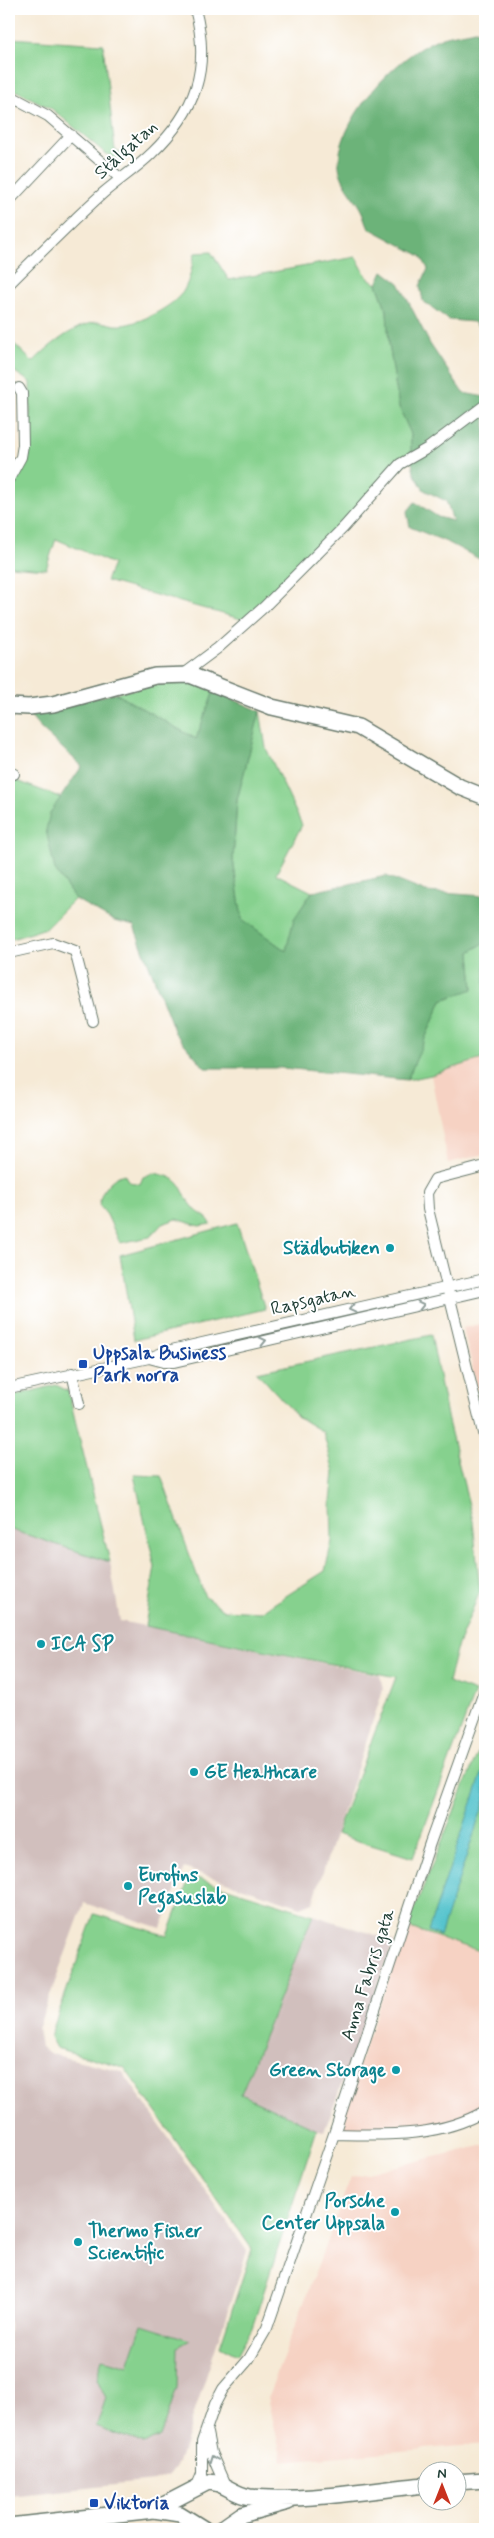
<svg xmlns="http://www.w3.org/2000/svg" width="494" height="2538" viewBox="0 0 494 2538" font-family="Mynerve,sans-serif">
<rect width="100%" height="100%" fill="#fff"/>
<filter id="ink" filterUnits="userSpaceOnUse"><feTurbulence type="fractalNoise" baseFrequency=".02" numOctaves="2"/><feDisplacementMap in="SourceGraphic" scale="10" xChannelSelector="R" yChannelSelector="G"/><feConvolveMatrix kernelMatrix="1 2 1 2 8 2 1 2 1" color-interpolation-filters="sRGB"/></filter>
<filter id="wash" filterUnits="userSpaceOnUse"><feTurbulence type="fractalNoise" baseFrequency=".0096" numOctaves="4" result="noise"/><feDisplacementMap in="SourceGraphic" scale="20" xChannelSelector="R" yChannelSelector="G"/><feGaussianBlur stdDeviation="1.12" result="paint"/><feColorMatrix in="noise" values="0 0 0 0 0 0 0 0 0 0 0 0 0 0 0 0 0 1.4 0 .05"/><feComposite in="paint" operator="in"/></filter>
<g filter="url(#wash)">
<rect width="100%" height="100%" fill="#f6ead6"/>
<!-- built -->
<path fill="#f6d2c3" d="M485,1058V1154L448,1163L431,1075Z
M485,1323V1421L463,1328Z
M407,1927L485,1953V2111L438,2129L334,2134Z
M485,2145V2444L282,2461L268,2397L351,2177Z"/>
<!-- industrial -->
<path fill="#d1bfbd" d="M9,1529L110,1562L120,1621L380,1675L383,1690L313,1902L301,1907L184,1868L161,1928L84,1903L38,2028L41,2047L51,2054L122,2071L247,2251L178,2463L169,2475L154,2481L9,2496Z
M313,1915L394,1941L324,2132L241,2095Z"/>
<!-- green -->
<path fill="#86d18e" stroke="#528761" d="M9,38L103,44L115,150L130,155L121,162L105,153L52,109L9,87Z
M211,252L229,280L356,257L367,277L377,284L387,311L389,344L399,407L411,434V458L248,621L106,581L113,564L56,539L46,569L9,566V493L27,460L30,450V382L9,368V339L33,362C47,347 77,323 98,322C106,322 113,326 121,325C139,324 175,306 184,290C190,280 192,265 195,253Z
M182,680L214,691L196,739L115,693Z
M260,711L266,748L302,825L276,874L312,892L294,919L286,951L242,919L233,860L237,800Z
M9,778L62,798L50,813L55,870L75,899L46,928L9,940Z
M485,942V1058L431,1075L407,1080L442,1000L473,988L470,952Z
M153,1173C187,1178 176,1188 195,1209C201,1216 207,1215 211,1224L199,1226L177,1219L162,1224L150,1237L120,1243L107,1215L99,1205C100,1191 110,1178 124,1174L129,1182L140,1184L143,1177Z
M237,1223L265,1309L134,1340L120,1255Z
M431,1335L448,1421L473,1521L480,1591L456,1650L448,1682L475,1692L413,1858L336,1834L396,1677L145,1626L155,1567L134,1475L161,1476L205,1597L224,1610L261,1612L325,1571L332,1541L331,1502L334,1472L323,1432L298,1417L257,1372Z
M56,1385L68,1391L110,1562L9,1529V1397Z
M485,1735V1953L407,1927Z
M190,1876L313,1915L241,2094L317,2129L252,2328L237,2355L220,2346L252,2249L124,2067L56,2048L50,2037L94,1914L168,1936Z
M142,2325L190,2340L178,2347L177,2388L160,2436L145,2444L96,2427L106,2398L97,2379L103,2359L128,2366Z"/>
<!-- forest -->
<path fill="#6cb379" stroke="#467856" d="M475,30L485,32V335L474,322L449,320L423,301L420,286L428,269L421,256L369,228C366,222 365,216 362,210C353,193 337,180 339,159C343,114 398,55 438,39C449,34 464,33 475,30Z
M383,271L399,283L430,344L463,393L485,397V562L449,543L410,527L407,512L415,502L438,517L453,521L446,501L424,490L414,473L411,458V434L399,407L389,344L387,311L377,284Z
M214,691L260,711L237,800L233,860L242,919L286,951L294,919L312,892L386,876L426,892L485,896V942L470,952L473,989L442,1000L407,1080L283,1068H205L175,1033L134,926L114,921L75,899L55,870L46,830L50,813L82,766L40,728L28,714L115,693L196,739Z"/>
<!-- water -->
<path fill="#57c4ce" stroke="#3b8081" d="M485,1765V1800L440,1936L428,1931Z"/>
</g>
<g filter="url(#ink)">
<g fill="none" stroke-linecap="round" stroke-linejoin="round">
<!-- street casing -->
<g stroke="#6a7a6d" stroke-width="12">
<path id="street" d="M9,95L48,116L120,178
M9,201L71,135
M9,284C39,254 70,223 102,194C118,180 137,168 152,153C196,111 211,68 195,9
M9,479L21,457L23,445L22,393L19,388
M183,674L218,648L264,607L344,527L400,464L428,448L485,405
M9,772L14,774
M9,953L53,943L75,951L93,1021
M485,1166L435,1179L427,1193L428,1209L485,1441
M149,1358L164,1362H174L485,1290
M72,1373L79,1404
M9,1388L149,1358L167,1351L485,1279
M334,2134C385,2135 439,2138 485,2111
M207,2433L211,2453L225,2485
M196,2488L202,2474V2442L215,2404L223,2389L249,2359L267,2328L334,2134L430,1843L485,1689"/>
</g>
<!-- secondary casing -->
<g stroke="#6a7a6d" stroke-width="18">
<path id="secondary" d="M9,706L29,707L53,704L155,676L190,675L272,707L358,727L460,787L485,797
M456,2482L485,2480
M154,2510L208,2482C225,2482 233,2495 250,2497C308,2502 369,2490 426,2485
M9,2526L154,2510L180,2514L204,2529
M221,2529L241,2515L288,2502"/>
</g>
<!-- street -->
<use href="#street" stroke="#fff" stroke-width="10"/>
<!-- secondary -->
<use href="#secondary" stroke="#fff" stroke-width="15"/>
</g>
<!-- one-way arrows -->
<defs><path id="oneway-chevron" d="M-2-3.5L2.5 0L-2 3.5" fill="none" stroke-width="1.6" stroke-linecap="round" stroke-linejoin="round" transform="scale(1.25)"/></defs>
<g stroke="#8f9e9a">
<use href="#oneway-chevron" transform="translate(421 1305) rotate(-13)"/>
<use href="#oneway-chevron" transform="translate(352 1309) rotate(167)"/>
<use href="#oneway-chevron" transform="translate(263 1341) rotate(-13)"/>
<use href="#oneway-chevron" transform="translate(213 2459) rotate(-111)"/>
</g>
</g>
<!-- markers -->
<g fill="#0f9aa8" stroke="#fff" stroke-width="2">
<circle cx="390" cy="1248" r="5"/>
<circle cx="41" cy="1644" r="5"/>
<circle cx="194" cy="1772" r="5"/>
<circle cx="128" cy="1886" r="5"/>
<circle cx="396" cy="2070" r="5"/>
<circle cx="395" cy="2212" r="5"/>
<circle cx="78" cy="2242" r="5"/>
</g>
<g fill="#1a4fb4" stroke="#fff" stroke-width="2">
<rect x="78" y="1359" width="10" height="10" rx="2.5"/>
<rect x="89" y="2498" width="10" height="10" rx="2.5"/>
</g>
<g text-anchor="middle" dominant-baseline="central" stroke-width="4" stroke-linejoin="round" paint-order="stroke">
<!-- street labels -->
<g font-size="19" fill="#1f3d34" stroke="#fff">
<text transform="translate(126 150) rotate(-42)">Stålgatan</text>
<text transform="translate(313 1300) rotate(-13)">Rapsgatan</text>
<text transform="translate(368 1975) rotate(-72)">Anna Fabris gata</text>
</g>
<!-- culture labels -->
<g font-size="19" font-weight="bold" fill="#0d838f" stroke="#fff" text-anchor="start">
<text x="380" y="1248" text-anchor="end">Städbutiken</text>
<text x="51" y="1644">ICA SP</text>
<text x="204" y="1772">GE Healthcare</text>
<text x="138" y="1875">Eurofins<tspan x="138" dy="22">Pegasuslab</tspan></text>
<text x="386" y="2070" text-anchor="end">Green Storage</text>
<text x="385" y="2201" text-anchor="end">Porsche<tspan x="385" dy="22">Center Uppsala</tspan></text>
<text x="88" y="2231">Thermo Fisher<tspan x="88" dy="22">Scientific</tspan></text>
</g>
<!-- transit labels -->
<g font-size="19" font-weight="bold" fill="#164399" stroke="#fff" text-anchor="start">
<text x="93" y="1353">Uppsala Business<tspan x="93" dy="22">Park norra</tspan></text>
<text x="104" y="2503">Viktoria</text>
</g>
</g>
<!-- margin -->
<rect width="494" height="2538" fill="none" stroke="#fff" stroke-width="30"/>
<!-- north arrow -->
<g transform="translate(442 2486)"><circle r="24" fill="#ffffff" stroke="#a5b1ae"/>
<path d="M0-4L9 19L0 12L-9 19Z" fill="#c8321e"/>
<text y="-8" font-size="14" font-weight="bold" text-anchor="middle" fill="#1f3d34">N</text>
</g>
</svg>
